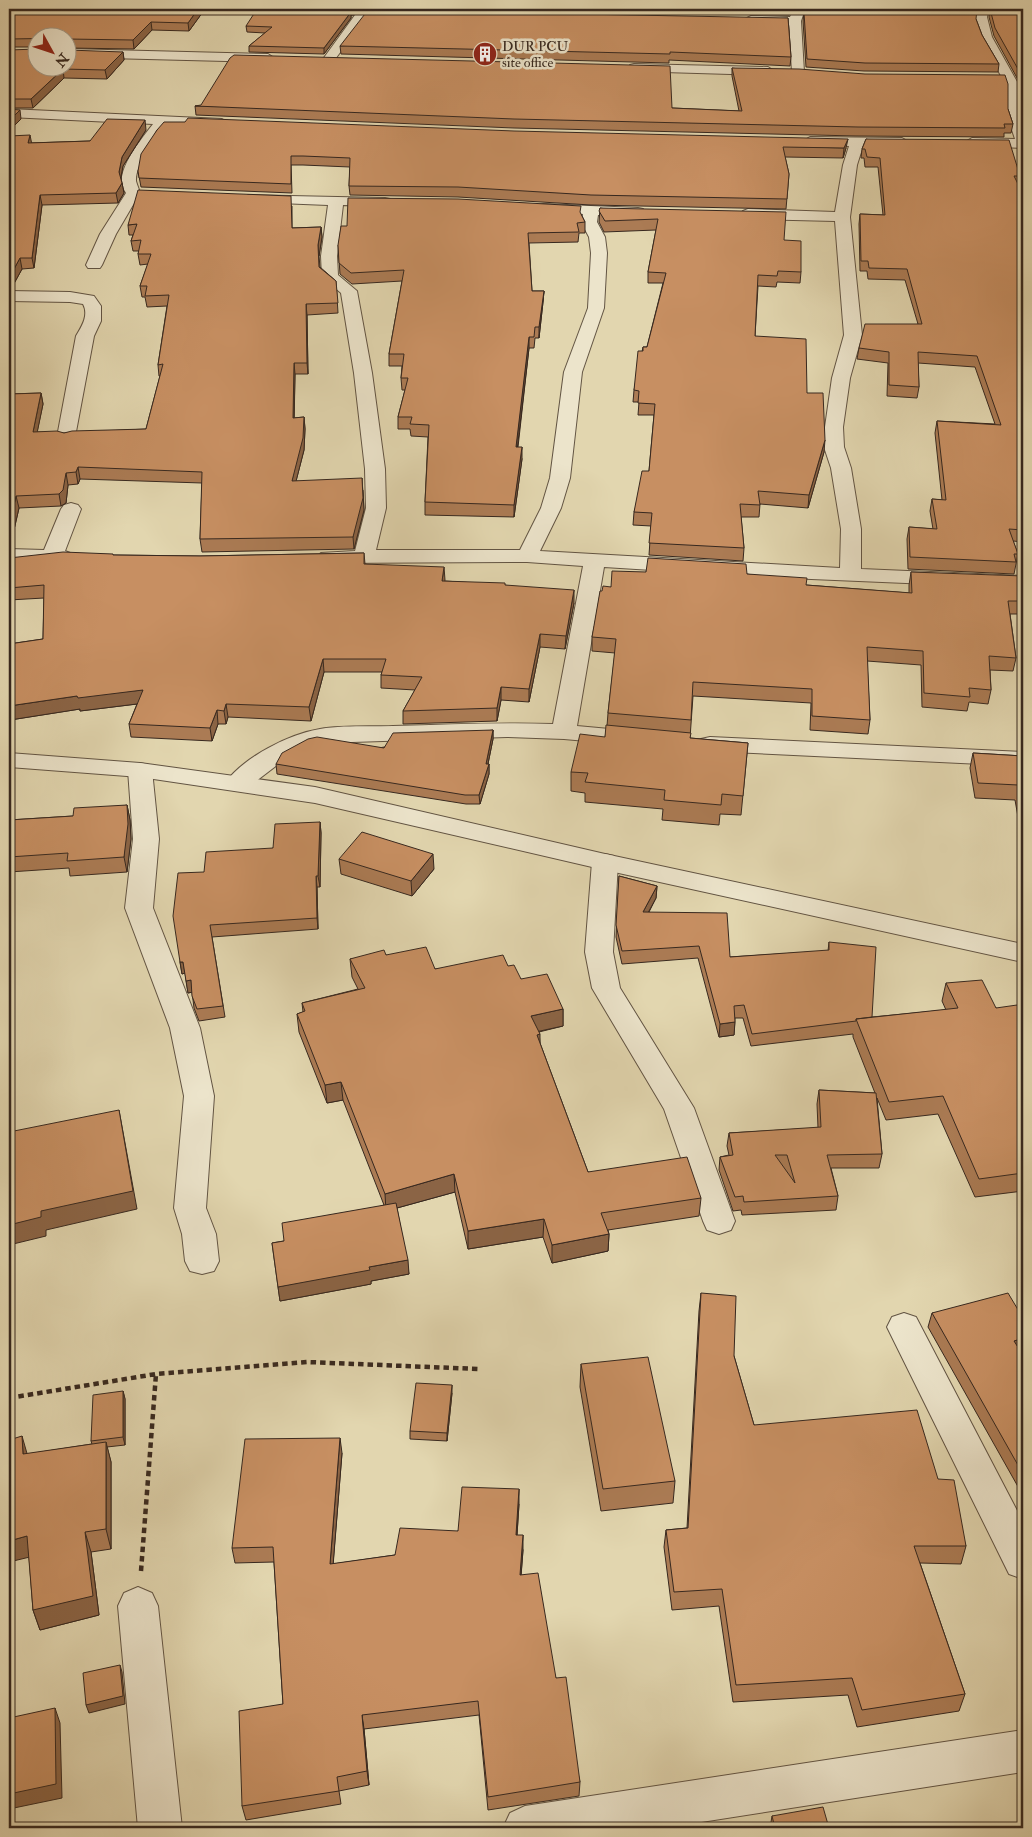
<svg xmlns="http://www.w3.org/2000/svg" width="1032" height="1837" viewBox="0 0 1032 1837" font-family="'IM FELL Double Pica',serif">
<rect width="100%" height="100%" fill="#e2d6af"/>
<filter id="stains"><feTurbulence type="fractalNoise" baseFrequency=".004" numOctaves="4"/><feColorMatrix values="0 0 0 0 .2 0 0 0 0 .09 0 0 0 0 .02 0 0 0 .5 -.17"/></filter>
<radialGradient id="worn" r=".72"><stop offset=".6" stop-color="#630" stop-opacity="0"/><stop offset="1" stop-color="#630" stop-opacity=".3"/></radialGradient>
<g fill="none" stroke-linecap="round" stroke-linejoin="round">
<!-- minor casing -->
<g stroke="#625443" stroke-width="2">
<path id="minor" d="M228,9H368L403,10L409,13L403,16H367L333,62L329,63L323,59L355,15L234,12Z
M793,9H805L801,21L804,72L798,76L792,72L789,24L751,22L745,19L751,16L790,17Z
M977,9H989L987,17L992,37L1020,87L1023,148L972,146L965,142L972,138L1015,139L1008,118L1007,87L980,37L975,17Z
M68,49L268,54L274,58L268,62L68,57Z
M634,64L768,67L774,71L768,75L630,71L628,68L630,65Z
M9,109L222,119L229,123L222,127L167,124C157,137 135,164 136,181C137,185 139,189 140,193L116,234L102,265L100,268H88L86,265L100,234L126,193C124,190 122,186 122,182C120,165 143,137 153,124L9,117Z
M810,137L902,138L909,142L902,146H863L857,165L850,217L862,335L850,378L843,427L844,447L851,468L861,529V569L1023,576V588L764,577L604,567L577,726L642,732L651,734L654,739L651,744L642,746L564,739L507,737L321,743L285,759L247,788L238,791L229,788L225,783C244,757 289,734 320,729C343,725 369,727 393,726C446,725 500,722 553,724L583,566L527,562L328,563L321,561L317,557L321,553L355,551L366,508L365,469L354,373L341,293L322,277L321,256L328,205L253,202L248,201L246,198L248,195L385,198L390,199L392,202L390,205L385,206L343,205L337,256L338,275L357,291L372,373L385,469L386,508L376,550H520L541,508L550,478L564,372L588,308L591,253L589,237L581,222L583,214L538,211L536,208L538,205L543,204L638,208L643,209L645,212L643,215L638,216L598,215L597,222L605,237L607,253L604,308L582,372L570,478L561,508L540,551L840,568L841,529L831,468L824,447L825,427L832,378L844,335L835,221L748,219L743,217L740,214L743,211L748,209L835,212L843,165L849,146L805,144L803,141Z
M9,291L70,292L94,296L101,306V321L94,336L75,437L73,441L66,443L59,441L57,437L76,336C82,326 89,315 83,304L70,302L9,301Z
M71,503L78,505L81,509L65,551L70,553L74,557L70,561L52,563L9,561V549L44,550L61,509L64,505Z
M710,737L1023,752V766L710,751L701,749L698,744L701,739Z
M140,763L149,765L152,770L159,839L153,908L200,1028L214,1096L206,1208L216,1234L219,1261L214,1271L202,1274L190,1271L185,1261L182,1234L174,1208L184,1096L170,1028L125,908L133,839L128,770L131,765Z
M605,854L614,856L618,862L613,952L620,988L694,1108L735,1221L731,1230L719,1234L707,1230L703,1221L664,1109L592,988L585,952L592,862L596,856Z
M904,1313L916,1317L1023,1522V1579L1009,1574L887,1327L892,1317Z
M138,1587L152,1593L158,1606L182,1828H138L118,1606L124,1593Z
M1023,1730V1772L663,1828H503L510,1813L525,1806Z"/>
</g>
<!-- tertiary casing -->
<g stroke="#625443" stroke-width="2">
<path id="tertiary" d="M9,753L140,763L315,787L605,854L1023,944V962L605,870L315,803L140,777L9,767Z"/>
</g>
<!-- path -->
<path stroke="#37281f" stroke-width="4.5" stroke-dasharray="5.5 4" stroke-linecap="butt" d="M9,1398L156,1374L307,1362L478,1369
M141,1571L156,1374"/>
<!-- minor -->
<use href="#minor" fill="#ece4cb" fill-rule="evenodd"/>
<!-- tertiary -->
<use href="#tertiary" fill="#ece4cb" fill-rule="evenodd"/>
</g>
<!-- wall -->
<path fill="#ab7b54" stroke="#37281f" d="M9,9H205L189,31L152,30L134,49L68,48V38H38V47H9V48Z
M370,9H791L789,15Z
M990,9H1023V115L1022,87L994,36L989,17Z
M351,12V18L324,54L249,52V46L265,33L247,32L246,26Z
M804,13L976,19L982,35L999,64L998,72L864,71L806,67L803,21Z
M788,18L791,57L790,66L669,60V63L341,54L340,46Z
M9,50L38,68L123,52L124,60L107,79L64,78L33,108H9Z
M732,68L1008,109L1013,124L1011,133H1004V137L857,136L514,128L196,115L195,106L672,108L739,111L732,76Z
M146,130L123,166L121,178L124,193L118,203L42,205L34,268L22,269L11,289H9V136L31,143L90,141Z
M157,130L846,148L843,158L785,157L789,174L786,209L591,205L458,197L350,195L349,186L350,167L303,165H291L292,193L141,187L138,171Z
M866,139L1020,176L1019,186L1023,194V542L1013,541L1018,554L1014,574L908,569L907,539L909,527L933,529L930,511L932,499L942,500L935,433L937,421L995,424L975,367L918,363L919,387L917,398L887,396L888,363L857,359L859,348L918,324L905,280L868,279L867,271H860L859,224L860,214L883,215L878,167H865L864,158H861L862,149Z
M292,206V228L321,227L322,237L319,256L320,267L336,281L338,313L307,315L308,374H295L294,418L304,417L305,429L304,450L296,481L363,490L364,510L354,549L202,552L200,539L202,483L80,479L78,484L68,485L66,503L61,506L19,508L10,547L9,548V394L41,393L43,404L37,432L64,433L146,429L160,376H159L158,365L167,306L147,307L145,297H142L140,286L148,264L140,265L138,254L139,251H133L131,241L133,235H129L128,225Z
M600,208L784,240L801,272L800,283L777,282L776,287L758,286L755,336L807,393L824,452L808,508L760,504L759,517H741L744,548L743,561L649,555L651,526L633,525L634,512L649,471L654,415H638L639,402H633L634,390L643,347H647L663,283H648V272L656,230L604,232L599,222Z
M581,214L585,222V233H579L578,242L529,243L532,291H544L543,302L539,338H535L534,348H529L518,447L522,459L514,517L425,515V502L428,437L411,436L410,429H398V417L405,390H402L401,378L402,366H389V354L402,281L352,284L340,274L338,245Z
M364,553L365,564L445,581L505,585L574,603L565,649L540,647L529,702L501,700L497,721L403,724V711L415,690L381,688V675L382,672H324L311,721L228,717L226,724H218L212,741L131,737L129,724L137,704L80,711V709L10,720L9,713V644L43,639L44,598L9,600V558L113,555L200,556Z
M646,572L747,574L806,585L909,593V585L911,572L1023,578V614H1010L1016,658L1013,671L990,670L991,690L988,704L969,702L967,711L922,707L921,665L867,661L870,720L868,734L810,730L811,703L693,696L690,738L748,743L741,815L720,814L719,825L662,820L663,809L585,802V793L571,791V772L605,737L607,726L608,713L615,653L592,651V637L602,591L611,587Z
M493,730V739L488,764H489V774L480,804H466L277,774L276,764Z
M973,753L1023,756V845L1015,800L975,798L970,768Z
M127,805L130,820L131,839L127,872L70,876L69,868L9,872V820L73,816Z
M320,822L321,833L320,887H317L318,929L212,937L225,1017L199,1021L194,1008L192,992L188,993L185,973L182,974L180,962L204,872L273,848Z
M339,859L434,869L412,896L341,874Z
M619,876L657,886L656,898L649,912L730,957L828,951L829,942L872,1017L946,1010L942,1001L946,983L996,1008L1023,1017V1191L975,1197L938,1114L886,1120L877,1098L882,1154L879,1168H831L838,1196L836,1210L742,1215L741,1210L733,1211L719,1170L720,1157L729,1155L727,1146L729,1133L818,1128L817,1104L819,1090L875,1093L853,1037V1034L751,1046L743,1018H735L734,1035L719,1037L698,958L622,964L616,937Z
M386,955L435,969L508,966L521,979L563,1009V1026L539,1032L540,1043L588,1172L701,1198L699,1216L608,1230L609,1234L608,1251L552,1263L543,1237L468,1249L455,1192L397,1208L409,1274L371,1281V1284L280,1301L272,1243L284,1241L384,1205L343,1100L327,1103L299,1032L297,1014L303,1012L302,1003L358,989L352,977L350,959Z
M701,1293L734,1356L754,1425L938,1479L966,1546L961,1564L920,1563L965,1694L959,1711L857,1727L848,1695L733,1702L719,1606L672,1610L664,1547L666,1530L687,1528L699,1311Z
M932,1313L1023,1318V1351L1021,1352L1023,1355V1491L1021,1492L928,1327Z
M581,1364L675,1481L673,1503L601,1511L580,1387Z
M123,1391L125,1399V1445L107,1447L111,1462V1549L91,1552L99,1615L40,1630L33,1610L29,1557L28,1454L92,1444L91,1441Z
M452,1393L447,1441L410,1439V1431Z
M342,1453L333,1564L395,1555L458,1531L519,1504L517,1535L523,1550L521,1575L556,1678L580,1782L579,1796L488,1810L479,1715L364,1729L369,1785L339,1791L341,1804L246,1820L242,1806L283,1704L274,1562L235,1563L232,1548Z
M772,1816L829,1828H770Z"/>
<!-- shaded-wall -->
<path fill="#8b6445" stroke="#37281f" d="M198,9H205L189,31L188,23Z
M351,12V18L324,54V48Z
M151,22L152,30L134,49L133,40Z
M123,52L124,60L107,79L105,70Z
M63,69L64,78L33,108L31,99Z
M20,110L21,119L9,131V121Z
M145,120L146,130L123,166L120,182L119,172L122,157Z
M30,135L32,145L28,143Z
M848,139L846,148L843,158L844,148Z
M122,183L124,193L118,203L116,193Z
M40,195L42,205L34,268L32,258Z
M321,227L322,237L319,256L318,245Z
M20,258L22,269L11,289H9V278Z
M544,291L543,302L539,338V327Z
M306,304L307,315L308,374L307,363Z
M529,337V348L516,459V447Z
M294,363L295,374L294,429L293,418Z
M41,393L43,404L35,443L33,432Z
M304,417L305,429L304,450L293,493L292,481Z
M825,440L824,452L808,508L809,495Z
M522,447V459L514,517V505Z
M78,467L80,479L78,484L76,472Z
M66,473L68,485L66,503L61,506L59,494Z
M362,478L364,510L354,549L353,537Z
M16,496L19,508L10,547L9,548V528Z
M444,567L445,580L442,593V581Z
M574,590V603L565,649L566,636Z
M540,634V647L529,702V689Z
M323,659L324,672L311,721L309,707Z
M501,687V700L497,721V708Z
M143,690L145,703L80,711V709L10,720L9,713V706L77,696Z
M226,704L228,717L226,724L224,711Z
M217,710L218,724L212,741L210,728Z
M493,730V739L486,773V764Z
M489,764V774L480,804L479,795Z
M127,805L130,820L131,839L127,872L124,857Z
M320,822L321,833L320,887L318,876Z
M433,854L434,869L412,896L411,881Z
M316,876L317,887L318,929L317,918Z
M657,886L656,898L642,924L643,912Z
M180,962H183L185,973L182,974Z
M191,980L193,992L188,993L186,981Z
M563,1009V1026L531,1033V1016Z
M735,1022L734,1035L719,1037L720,1024Z
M540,1034V1052L537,1035Z
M341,1082L343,1100L327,1103L325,1085Z
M119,1110L137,1209L46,1230V1236L9,1245V1225L41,1211Z
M454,1174L455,1192L386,1211L385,1194Z
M544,1219L543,1237L468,1249V1231Z
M609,1234L608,1251L552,1263V1245Z
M408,1260L409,1274L371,1281V1284L280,1301L278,1287L369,1267Z
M1023,1338V1351L1010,1355L1014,1341Z
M452,1385V1393L447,1441V1433Z
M123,1391L125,1399V1445L123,1437Z
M22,1436L28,1457L23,1454Z
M340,1438L342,1453L332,1579L330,1564Z
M106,1442L111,1462V1549L106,1529Z
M519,1489V1504L516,1550V1535Z
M85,1532L91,1552L99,1615L40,1630L33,1610Z
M523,1535V1550L520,1590V1575Z
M27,1536L34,1556L9,1562V1541Z
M120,1665L122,1672L125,1704L89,1713L86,1705Z
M55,1708L60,1723L62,1798L9,1809V1794Z
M362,1715L364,1729L369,1785L367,1771Z"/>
<!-- building -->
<path fill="#c78f62" stroke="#37281f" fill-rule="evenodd" d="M9,9H198L188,23L151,22L133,40L68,39V38L9,39Z
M257,9H260L351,12L324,48L249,46L272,27L246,26Z
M805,9H977L976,19L982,35L999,64L865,63L807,59L804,13Z
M990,9H1023V78L995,28Z
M368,10L788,18L791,57L670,52V54L340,46Z
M38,48V68H68V50L123,52L105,70L63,69L31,99H9V50L37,49Z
M234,55L670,66L672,108L742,111L732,68L799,69L865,74L1005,75L1008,84V109L1013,124H1004L1005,128L858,127L514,119L195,106L201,105L230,58Z
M9,109L20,110L9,121Z
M188,118L514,131L848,139L844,148L783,147L789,174L787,199L591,195L458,187L349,186L350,158L303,156H291V184L139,178L138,171L141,154L157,130L164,122H185Z
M107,119L145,120L122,157L119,172L122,183L116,193L40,195L32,258H20L9,278V136L30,135L28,143L90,141Z
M866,139L1009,140L1020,176H1014L1023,194V530L1009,529L1018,554H1014L1016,562L910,557L909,527L937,529L932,499L946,500L937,421L1001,425L977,356L918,352L919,387L889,385V352L859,348L865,324H922L907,269L869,268L868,261H861L860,214L885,215L880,158L867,157L865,149H862Z
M138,190L291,196L292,228L321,227L318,245L319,267L336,281L338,303L306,304L307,363H294L293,418L304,417L303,438L292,481L362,478L363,498L353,537L200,539L202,472L78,467L76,472L66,473L63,490L59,494L16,496L9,528V394L41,393L33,432L57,431L64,433L72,431L146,429L163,364L158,365L169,295L145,296L147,286H140L151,254H138L141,240L131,241L137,224L128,225Z
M348,198L458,199L581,206L580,212L585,222L577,223L579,232L528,233L532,291H544L539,327H535L534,337H529L516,447H522L514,505L425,502L429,425L410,424L412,417H398L408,378H401L404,354H389L404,270L351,273L339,263L338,245L341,226H347Z
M600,208L786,212L784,240L801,241V272L778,271L777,276L758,275L755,336L806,339L807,393H823L825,440L809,495L758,491L760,505L740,504L744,548L649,543L652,513L634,512L642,471H649L655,404L638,403L639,391L634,390L638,351H643V347H647L666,273L648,272L658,219L605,221L599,211Z
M63,552L113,554V555L200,556L364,553V564L444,567L442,581L505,583V585L574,590L566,636L540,634L529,689L501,687L497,708L403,711L422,677L381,675L386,659H323L309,707L226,704L224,711L217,710L210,728L129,724L143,690L78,698L77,696L9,706V644L43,639L44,585L9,588V558Z
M648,558L746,564L747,574L807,578L806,585L912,593L911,572L1023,576V601H1008L1016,658L989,656L991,690L969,688L970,697L924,693L923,651L867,647L870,720L812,716V689L693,682L691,720L608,713L616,639L592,637L600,591H602L603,586L611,587L612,571L646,572Z
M606,725L691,733L690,738L748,743L743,796L722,794L721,805L664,800L665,790L585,782L588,773L571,772L580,734L605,737Z
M493,730L486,764H489L479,795H465L276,764L282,753L308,739L317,737L384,748L393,733Z
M973,753L1023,756V812L1018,785L978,783Z
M127,805L128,824L124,857L67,861L68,853L9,857V820L73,816L74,808Z
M320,822L318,876H316L317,918L210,925L223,1006L197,1009L192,996L191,980L186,981L183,962H180L173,916L178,873L204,872L206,852L273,848L275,824Z
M362,832L433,854L411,881L339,859Z
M619,876L657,886L643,912L727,913L730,957L829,950V942L876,947L872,1017L856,1019V1021L752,1034L744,1005L734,1006L735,1022L720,1024L699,946L622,951L616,925Z
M426,947L435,969L503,955L508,966L514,965L521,979L547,974L563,1009L531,1016L540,1034L537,1035L588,1172L687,1157L701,1198L601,1213L609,1234L552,1245L544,1219L468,1231L454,1174L385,1194L341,1082L325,1085L297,1014L305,1011L302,1003L365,988L350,959L384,950L386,955Z
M982,980L996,1008L1017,1005L1023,1017V1173L979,1179L943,1096L889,1102L856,1019L958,1008L946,983Z
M819,1090L876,1093L882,1154L827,1155L838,1196L744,1202L743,1196L735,1197L720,1157L733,1155L729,1133L821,1127ZM775,1155H787L795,1183Z
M119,1110L133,1191L41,1211V1217L9,1225V1132Z
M396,1203L408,1260L369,1267L370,1270L278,1287L272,1243L284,1241L282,1223Z
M701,1293L736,1296L734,1356L754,1425L917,1410L938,1479L954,1480L966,1546H914L965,1694L862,1710L852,1678L736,1685L722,1589L674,1592L666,1530L688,1528Z
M1008,1293L1023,1318V1338L1014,1341L1023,1355V1474L932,1313Z
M648,1357L675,1481L603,1489L581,1364Z
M416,1383L452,1385L447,1433L410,1431Z
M123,1391V1437L91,1441L93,1395Z
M22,1436L23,1454L106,1442V1529L85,1532L93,1596L33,1610L27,1536L9,1541V1440Z
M340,1438L330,1564L395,1555L400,1528L458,1531L462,1487L519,1489L516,1535H523L520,1575L538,1573L556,1678L566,1677L580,1782L488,1797L478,1701L362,1715L367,1771L337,1777L339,1791L242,1806L239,1711L283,1704L273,1547L232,1548L245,1439Z
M120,1665L123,1696L86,1705L83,1673Z
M55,1708L56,1784L9,1794V1718Z
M823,1807L829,1828H775L772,1816Z"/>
<!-- icons -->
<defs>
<g id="building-disc" transform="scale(1.25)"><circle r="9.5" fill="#8f2418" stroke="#ece4cb"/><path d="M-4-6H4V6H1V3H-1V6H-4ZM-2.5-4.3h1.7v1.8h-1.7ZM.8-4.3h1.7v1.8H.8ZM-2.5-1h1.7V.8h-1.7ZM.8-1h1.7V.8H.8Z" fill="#fff"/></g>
</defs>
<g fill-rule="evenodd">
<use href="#building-disc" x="485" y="54"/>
</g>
<g text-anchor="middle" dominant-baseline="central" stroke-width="5" stroke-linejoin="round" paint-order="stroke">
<!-- far-poi labels -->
<g font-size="14" fill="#37281f" stroke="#ece4cb" text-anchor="start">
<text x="502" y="46">DUR PCU<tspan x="502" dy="16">site office</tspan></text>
</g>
</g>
<!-- margin -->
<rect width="1032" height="1837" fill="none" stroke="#e2d6af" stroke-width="30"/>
<rect x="10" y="10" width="1012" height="1817" fill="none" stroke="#37281f" stroke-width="2.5"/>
<rect x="15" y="15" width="1002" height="1807" fill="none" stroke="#37281f"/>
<!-- north arrow -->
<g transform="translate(52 52) rotate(130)"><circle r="24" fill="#ece4cb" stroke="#a49986"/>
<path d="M0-4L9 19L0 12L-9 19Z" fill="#8f2418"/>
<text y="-8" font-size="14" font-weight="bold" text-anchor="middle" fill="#37281f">N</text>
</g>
<rect width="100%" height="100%" filter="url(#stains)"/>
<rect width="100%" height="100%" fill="url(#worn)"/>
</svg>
